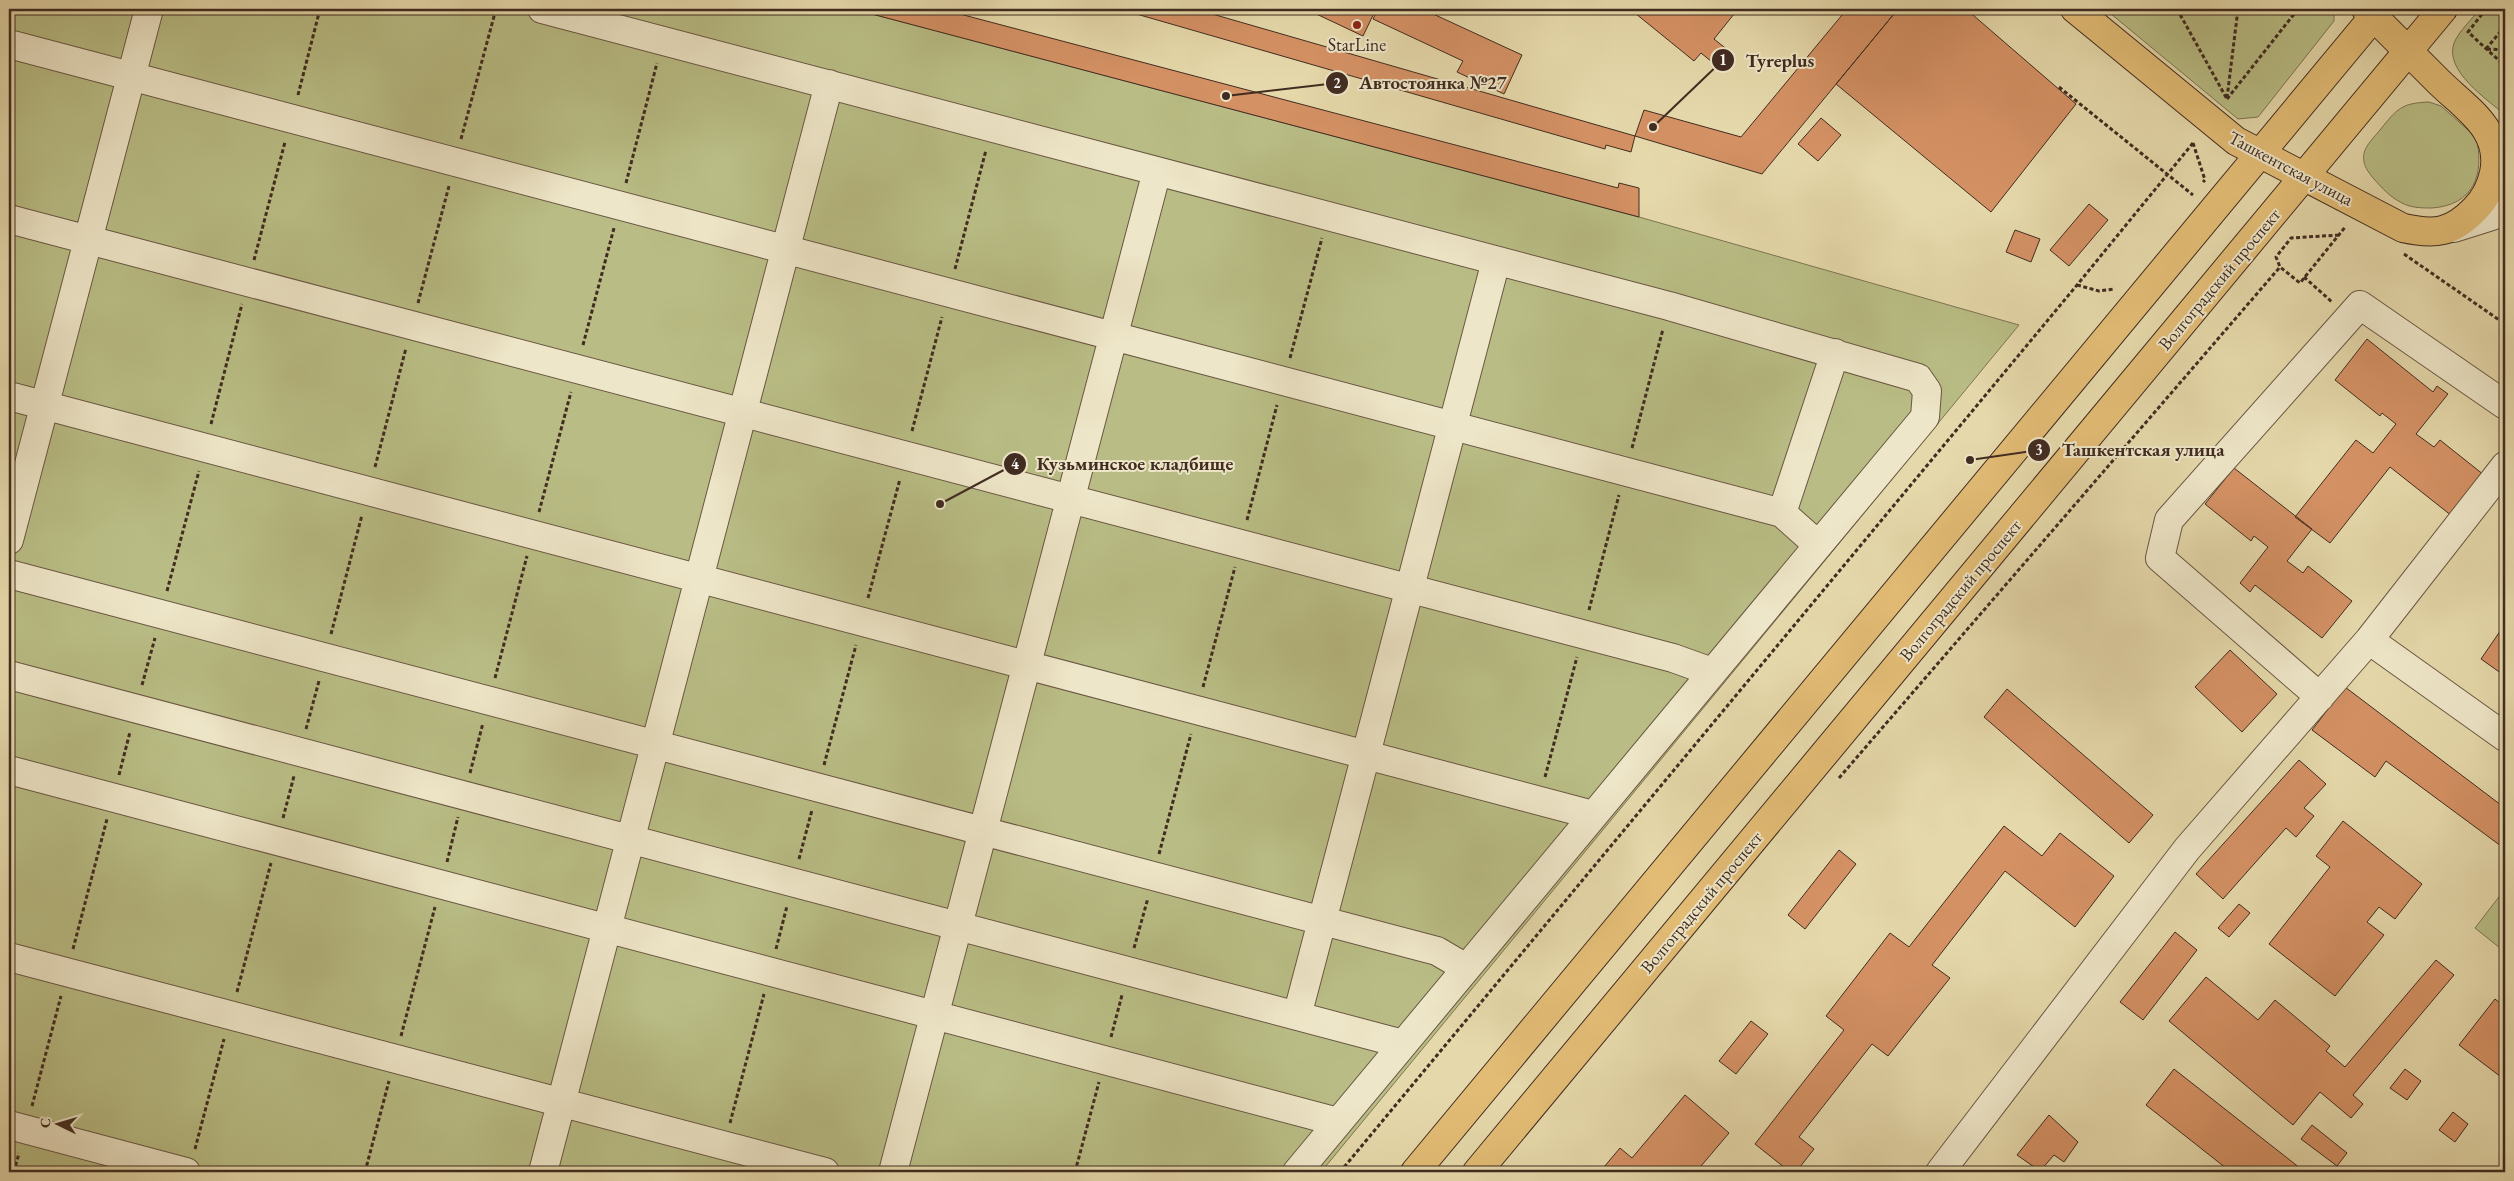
<svg xmlns="http://www.w3.org/2000/svg" width="2514" height="1181" viewBox="0 0 2514 1181" font-family="'EB Garamond',serif">
<rect width="100%" height="100%" fill="#e5d8aa"/>
<filter id="stains"><feTurbulence type="fractalNoise" baseFrequency=".004" numOctaves="4"/><feColorMatrix values="0 0 0 0 .2 0 0 0 0 .09 0 0 0 0 .02 0 0 0 .5 -.17"/></filter>
<radialGradient id="worn" r=".72"><stop offset=".6" stop-color="#630" stop-opacity="0"/><stop offset="1" stop-color="#630" stop-opacity=".3"/></radialGradient>
<!-- green -->
<path fill="#b9bd85" stroke="#7d7453" d="M9,9H853L1639,217L2019,325L1321,1172H9Z
M2105,9H2334V21L2258,117L2238,119Z
M2480,9H2505V115C2487,99 2444,71 2454,43C2459,31 2472,19 2480,9Z
M2429,102L2441,106L2476,137C2485,174 2474,205 2432,208C2423,208 2411,208 2402,203C2390,197 2383,189 2374,179C2366,170 2360,160 2366,148C2369,142 2375,136 2380,130C2397,109 2401,103 2429,102Z
M2505,889V952L2475,928Z"/>
<!-- building -->
<path fill="#d49164" stroke="#412c21" d="M853,9H941L1618,188L1619,183L1639,188V217Z
M1127,9H1195L1635,136L1631,152L1606,145L1605,149L1126,11Z
M1311,9H1376L1363,36L1310,11Z
M1378,9H1427L1432,11L1431,13L1522,55L1504,94L1457,72L1463,61L1373,19Z
M1630,9H1738L1714,39L1729,51L1717,66L1701,53L1694,61Z
M1847,9H1898L1762,174L1635,136L1644,110L1741,137Z
M1898,9H1966L2076,104L1991,212L1836,84Z
M1821,118L1841,135L1818,161L1798,144Z
M2089,204L2108,220L2069,266L2050,250Z
M2015,230L2040,239L2031,262L2006,252Z
M2367,339L2433,392L2437,386L2448,394L2416,434L2434,447L2440,440L2484,475L2452,516L2390,467L2330,543L2295,517L2356,440L2373,453L2396,424L2382,413L2380,416L2335,380Z
M2234,468L2312,529L2287,561L2303,573L2308,566L2352,601L2322,638L2255,585L2250,592L2240,583L2268,547L2254,536L2251,541L2205,504Z
M2505,624V676L2481,659Z
M2230,650L2277,694L2242,732L2195,687Z
M2345,687L2505,808V849L2386,761L2375,777L2312,730Z
M2007,689L2153,815L2129,843L1984,717Z
M2299,760L2326,784L2304,808L2314,816L2296,837L2286,828L2223,899L2196,874Z
M2343,821L2422,884L2395,919L2379,907L2367,922L2384,935L2335,996L2269,944L2330,867L2316,856Z
M2004,826L2042,856L2060,833L2114,876L2075,927L2005,871L1932,965L1950,978L1888,1056L1872,1044L1799,1137L1814,1149L1796,1172H1790L1755,1144L1844,1030L1826,1016L1890,933L1909,947Z
M1839,850L1856,864L1805,929L1788,915Z
M2239,904L2250,913L2229,937L2218,928Z
M2175,932L2197,950L2143,1020L2120,1002Z
M2436,960L2454,975L2353,1095L2363,1104L2351,1118L2320,1092L2293,1125L2169,1021L2206,977L2258,1020L2275,1000L2330,1046L2326,1051L2345,1067Z
M2495,999L2505,1007V1080L2459,1045Z
M1751,1021L1768,1034L1736,1074L1719,1061Z
M2174,1069L2305,1172H2231L2146,1105Z
M2405,1069L2421,1081L2407,1100L2390,1088Z
M1685,1095L1729,1133L1696,1172H1611L1604,1167L1620,1148L1632,1158Z
M2453,1112L2468,1124L2455,1142L2439,1130Z
M2049,1115L2078,1142L2064,1162L2054,1155L2041,1170L2044,1172H2034L2037,1169L2017,1155Z
M2312,1125L2347,1153L2337,1166L2301,1139Z"/>
<g fill="none" stroke-linecap="round" stroke-linejoin="round">
<!-- minor casing -->
<g stroke="#6a5743" stroke-width="30">
<path id="minor" d="M542,9L1669,306L1918,378L1927,391L1925,417L1297,1172
M9,44L1782,513L1818,545
M9,219L1673,658L1712,672
M2454,228L2492,216L2505,209
M9,396L1593,815
M1782,513L1835,353
M9,540L149,9
M9,574L1437,951L1466,968
M2369,640L2505,737
M9,675L1403,1044
M2320,697L2160,558L2169,520L2360,305L2505,405
M9,770L1338,1122
M9,957L825,1172
M1297,1016L1496,261
M9,1125L186,1172
M543,1172L829,84
M893,1172L1157,171
M1940,1172L2187,849L2369,640L2505,466"/>
</g>
<!-- major casing -->
<g stroke="#412c21" stroke-width="30">
<path id="major" d="M2075,9L2236,141L2403,228C2435,235 2452,233 2475,209C2485,199 2491,187 2494,173C2503,129 2465,108 2438,81C2414,57 2390,33 2366,9
M1415,1172L2380,9
M1477,1172L2443,9"/>
</g>
<!-- path -->
<path stroke="#412c21" stroke-width="3" stroke-dasharray="4 2.5" stroke-linecap="butt" d="M2177,9L2227,99
M2486,9L2468,32L2505,66
M2486,49L2505,26
M2487,49L2505,50
M2059,87L2193,195
M298,95L320,9
M2227,98L2238,9
M2227,99L2298,9
M461,139L496,9
M2193,143L2205,180L2203,182
M626,183L657,63
M2339,235L2291,238L2276,257L2280,267L2300,283L2346,226
M2404,254L2505,324
M254,260L285,142
M955,269L986,150
M2304,277L2332,302
M2077,285L2099,291L2115,289
M418,303L449,186
M583,345L614,228
M1290,358L1322,238
M211,424L242,304
M912,431L942,317
M1632,448L1663,329
M375,467L406,348
M539,512L571,392
M1247,520L1277,405
M167,591L199,471
M868,598L900,479
M1589,610L1619,495
M331,634L362,515
M495,678L527,556
M142,685L155,638
M1203,687L1235,567
M306,729L319,681
M824,765L856,645
M470,773L483,723
M119,775L130,732
M1545,777L1577,657
M1839,778L2280,267
M283,818L294,776
M1159,854L1191,734
M799,859L812,810
M447,862L458,817
M1134,948L1148,898
M73,949L107,819
M776,949L787,906
M237,992L271,863
M401,1036L435,907
M1111,1037L1122,995
M32,1106L61,996
M730,1123L764,994
M195,1149L224,1039
M14,1172L19,1153
M365,1172L389,1081
M1075,1172L1099,1082
M1340,1172L2077,285L2193,143"/>
<!-- minor -->
<use href="#minor" stroke="#eee6c8" stroke-width="28"/>
<!-- major -->
<use href="#major" stroke="#e2bc75" stroke-width="28"/>
</g>
<!-- markers -->
<circle fill="#8f2418" stroke="#eee6c8" stroke-width="2" cx="1357" cy="25" r="5"/>
<g text-anchor="middle" dominant-baseline="central" stroke-width="4" stroke-linejoin="round" paint-order="stroke">
<!-- poi labels -->
<g font-size="18" fill="#412c21" stroke="#eee6c8">
<text x="1357" y="44">StarLine</text>
</g>
<!-- street labels -->
<g font-size="18" fill="#412c21" stroke="#eee6c8">
<text transform="translate(2291 168) rotate(28)">Ташкентская улица</text>
<text transform="translate(2219 279) rotate(-50)">Волгоградский проспект</text>
<text transform="translate(1960 590) rotate(-50)">Волгоградский проспект</text>
<text transform="translate(1701 902) rotate(-50)">Волгоградский проспект</text>
</g>
</g>
<!-- callouts -->
<path fill="none" stroke="#412c21" stroke-width="2" d="M1653 127L1723 60M1226 96L1337 83M1970 460L2039 450M940 504L1015 464"/>
<g fill="#412c21" stroke="#eee6c8" stroke-width="2">
<circle cx="1653" cy="127" r="5"/>
<circle cx="1226" cy="96" r="5"/>
<circle cx="1970" cy="460" r="5"/>
<circle cx="940" cy="504" r="5"/>
<circle cx="1723" cy="60" r="12"/>
<circle cx="1337" cy="83" r="12"/>
<circle cx="2039" cy="450" r="12"/>
<circle cx="1015" cy="464" r="12"/>
</g>
<g font-size="15" text-anchor="middle" font-weight="bold" fill="#fff">
<text x="1723" y="65">1</text>
<text x="1337" y="88">2</text>
<text x="2039" y="455">3</text>
<text x="1015" y="469">4</text>
</g>
<g font-size="19" text-anchor="middle" font-weight="bold" fill="#412c21" stroke="#eee6c8" stroke-width="4" stroke-linejoin="round" paint-order="stroke">
<text x="1780" y="67">Tyreplus</text>
<text x="1433" y="89">Автостоянка №27</text>
<text x="2143" y="456">Ташкентская улица</text>
<text x="1135" y="470">Кузьминское кладбище</text>
</g>
<!-- margin -->
<rect width="2514" height="1181" fill="none" stroke="#e5d8aa" stroke-width="30"/>
<rect x="10" y="10" width="2494" height="1161" fill="none" stroke="#412c21" stroke-width="2.5"/>
<rect x="15" y="15" width="2484" height="1151" fill="none" stroke="#412c21"/>
<!-- north arrow -->
<g transform="translate(58 1124) rotate(275)" stroke="#eee6c8" stroke-width="4" paint-order="stroke">
<path d="M0-4L9 19L0 12L-9 19Z" fill="#412c21"/>
<text y="-8" font-size="14" font-weight="bold" text-anchor="middle" fill="#412c21">С</text>
</g>
<rect width="100%" height="100%" filter="url(#stains)"/>
<rect width="100%" height="100%" fill="url(#worn)"/>
</svg>
